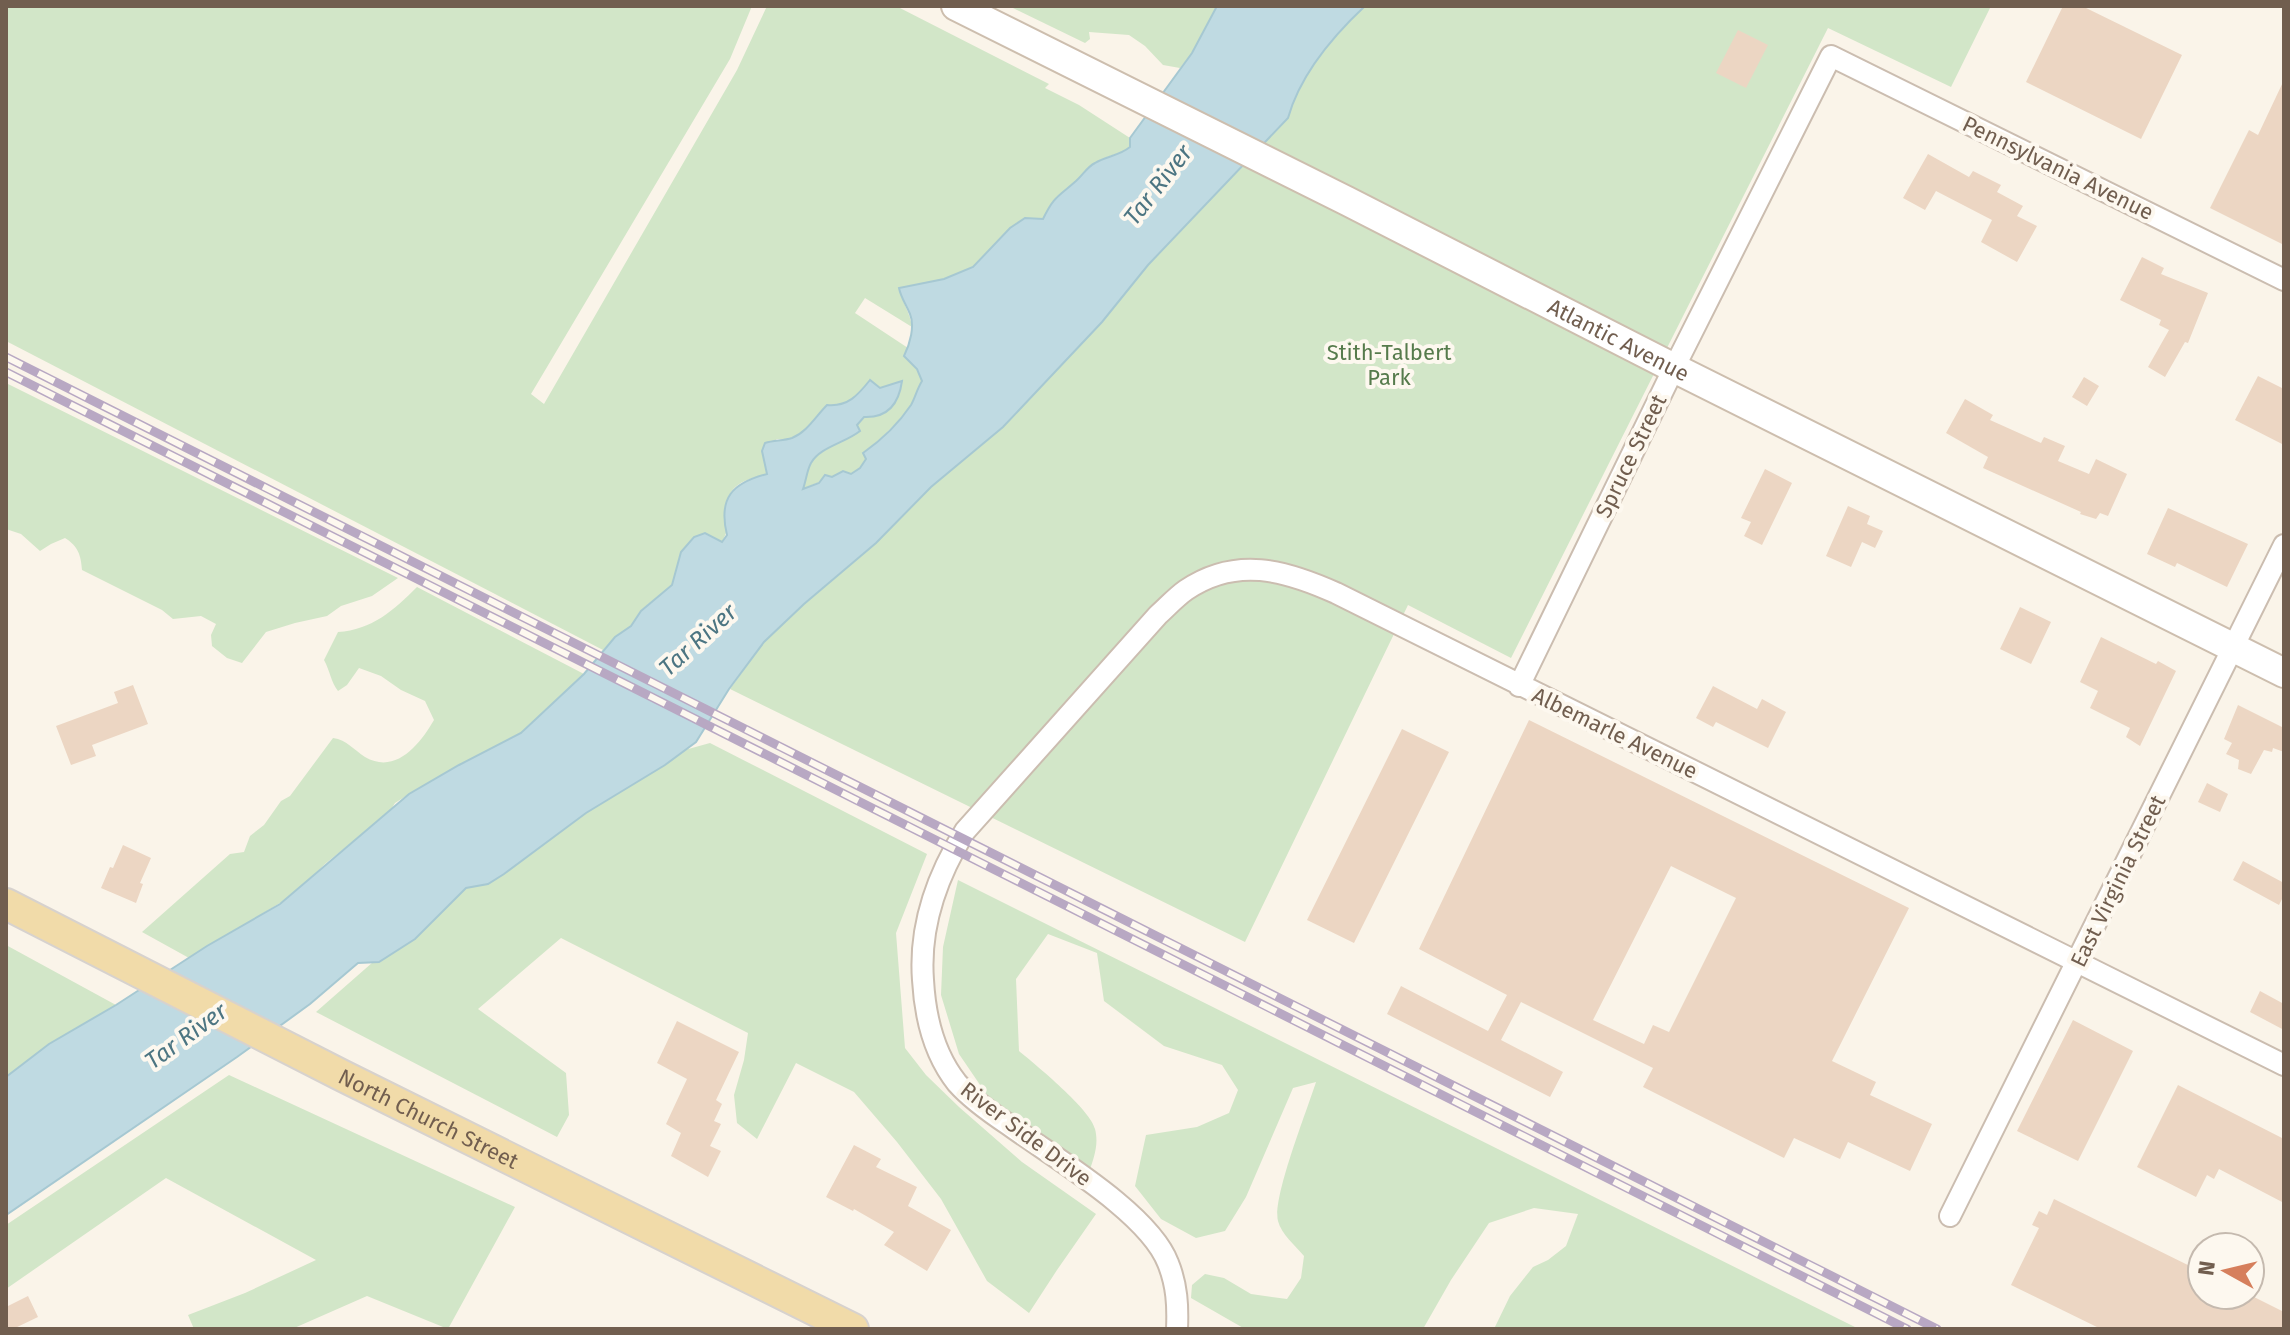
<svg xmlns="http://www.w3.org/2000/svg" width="2290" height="1335" viewBox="0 0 2290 1335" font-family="'Fira Sans',sans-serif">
<rect width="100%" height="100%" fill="#faf4e9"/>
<!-- green -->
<path fill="#d2e6c8" d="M6,6H752L730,59L531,394L544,404L737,70L767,6H896L1049,84L1045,88L1079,105L1130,138V147C1119,155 1107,155 1095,163C1087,167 1083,175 1076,181C1058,197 1054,196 1043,219L1025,218L1010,228L973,267L944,279L899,288C902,302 910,312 912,327L865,298L855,313L908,348L904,356L917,369L922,381C917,389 915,399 911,405C899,422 880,440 863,453L867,459L860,468L851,474L832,477L802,489C806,481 807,471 811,464C819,448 845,443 859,431L857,425L865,417L880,388L870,380L858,396L816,417L804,431L788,440L777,439L762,451L767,474C704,488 742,511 721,543L715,538L681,552L672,585L641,610L631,626L615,637L603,650L6,341Z
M1009,6H1217L1192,53L1180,68L1163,65L1145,46L1129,35L1089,32L1090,39L1085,43Z
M1365,6H1991L1951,87L1828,28L1511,658L1408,605L1245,942L730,689L764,642L804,604L876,543L931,487L1003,427L1102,322L1148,265L1288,118C1300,75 1333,36 1365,6Z
M6,383L398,578L372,596L341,606L327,616L295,623L266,632L242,663L227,658L212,646L211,635L216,624L201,616L173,619L162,610L82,570C81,555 78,546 65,538L51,544L40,551L21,534L6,529Z
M417,587L584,674L521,733L459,765L409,794L395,803L389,813L326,863L293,895L196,954L189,958L142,932L230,854L244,852L250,836L264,825L281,801L290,796L333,738C347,740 354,750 365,757C396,775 420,744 434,720L425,701L401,690L381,676L359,668L347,685L338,691C331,682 330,671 324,660L338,632C372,630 394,610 417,587Z
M710,743L927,854L896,933L905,1048L926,1075L959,1107L1022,1162L1096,1214L1057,1270L1029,1313L987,1281L941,1199L897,1142L854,1092L796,1063L757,1139L737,1123L734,1095L744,1060L748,1033L561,938L478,1009L566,1073L569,1115L557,1137L316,1012L454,891L645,761Z
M958,880L1859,1329H1494L1510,1296L1533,1267L1548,1260L1566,1246L1578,1214L1534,1208L1489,1223L1451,1280L1423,1329H1245L1191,1298L1192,1285L1205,1274L1224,1278L1251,1294L1287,1299L1301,1278L1304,1256C1296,1246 1281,1234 1278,1221C1272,1198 1308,1108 1316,1082L1293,1088L1246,1197L1225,1231L1196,1238L1161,1219L1135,1186L1146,1135L1197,1127L1229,1113L1238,1090L1222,1065L1164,1046L1104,1001L1097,953L1048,934L1016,979L1019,1051C1036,1065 1091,1110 1095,1129C1099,1144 1094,1158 1089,1172L991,1101L959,1054L941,995L943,947Z
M6,945L116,1005L49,1044L6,1077Z
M229,1075L515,1207L448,1329L367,1296L292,1329H194L188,1315L245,1293L316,1260L166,1178L6,1289V1225Z"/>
<!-- water -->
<path fill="#bfdae2" stroke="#a6c8d2" stroke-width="2" d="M1217,6H1365C1333,36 1300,75 1288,118L1148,265L1102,322L1003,427L931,487L876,543L804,604L764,642L729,689L696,742L665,765L586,813L504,874L488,884L466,888L415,939L379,962L358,963L310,1004L237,1057L6,1215V1077L49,1044L116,1005L207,946L280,904L409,794L459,765L521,733L584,674L615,637L631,626L641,611L672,585L681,552L694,537L705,533L722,542L727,535C718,498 732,483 767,474L762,451L765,443C774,440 783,441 792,438C807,432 816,416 827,405C848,407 858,395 870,380L880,388L902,381C899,403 888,418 864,417L857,425L860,431C845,443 820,447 811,463C807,470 806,481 803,489L819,483L825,475L832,477L843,471L851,474L860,468L866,459L863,453C880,441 899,423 911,405C915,398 917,389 922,381L917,369L904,356C910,344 915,326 910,314C906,304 901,298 899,288L944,279L973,267L1010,228L1025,218L1043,219C1054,196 1058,197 1076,181C1083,175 1087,167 1095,163C1106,156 1119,156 1130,147V138L1192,53Z"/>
<!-- building -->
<path fill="#ecd6c3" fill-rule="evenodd" d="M2063,6H2082L2182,55L2141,139L2026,82Z
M1738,30L1768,45L1746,88L1716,73Z
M2284,80V245L2210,208L2249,130L2258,135Z
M1928,154L1969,177L1973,171L2001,185L1997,192L2023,206L2017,216L2037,226L2017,262L1981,242L1992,220L1936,191L1925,210L1903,198Z
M2142,257L2164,268L2161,274L2208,293L2188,343L2185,342L2165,377L2148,367L2169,330L2159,325L2161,320L2120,300Z
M2258,376L2284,389V445L2235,420Z
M2084,377L2099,386L2087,406L2072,397Z
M1965,399L1993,415L1990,420L2041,443L2044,437L2065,446L2058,461L2089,474L2096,459L2127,474L2108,516L2100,513L2096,519L2080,514L2081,512L1983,468L1988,457L1946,433Z
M1765,469L1792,483L1762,545L1744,536L1751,522L1741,518Z
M1848,506L1870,516L1867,524L1883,531L1875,548L1862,542L1851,567L1826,556Z
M2168,508L2248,544L2227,587L2177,563L2175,567L2147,554Z
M2020,607L2051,622L2031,664L2000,649Z
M2101,637L2156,664L2158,661L2176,671L2140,746L2126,737L2130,728L2090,708L2098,691L2080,682Z
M133,685L148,724L92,745L96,756L71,765L56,726L118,703L114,692Z
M1713,686L1757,709L1762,699L1786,712L1768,748L1716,722L1713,727L1696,718Z
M2238,705L2284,728V752L2273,748L2272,752L2264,750L2251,774L2238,769L2239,760L2226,754L2232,743L2224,739Z
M1529,720L1909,908L1832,1061L1876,1082L1870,1095L1932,1124L1910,1171L1848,1142L1840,1159L1794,1138L1784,1158L1643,1087L1653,1068L1521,1002L1501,1040L1563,1072L1550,1097L1387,1014L1401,986L1488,1031L1507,995L1419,949ZM1671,866L1736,898L1669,1032L1653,1025L1644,1044L1593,1020Z
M1402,729L1449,752L1354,943L1307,920Z
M2207,783L2228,794L2220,812L2198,802Z
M123,845L151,858L140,883L143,884L136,903L101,888L110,867L113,868Z
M2243,861L2284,883V895L2279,905L2233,880Z
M2260,991L2284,1004V1030L2250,1012Z
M2073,1020L2133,1051L2078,1161L2017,1131Z
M677,1021L739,1052L716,1100L722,1104L714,1121L721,1124L710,1146L721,1151L708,1177L671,1156L681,1133L666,1124L687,1079L657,1063Z
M2178,1085L2284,1139V1203L2219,1169L2214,1179L2207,1175L2196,1197L2137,1167Z
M854,1145L881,1159L876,1167L917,1187L908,1206L951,1230L927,1271L884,1245L894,1232L854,1209L853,1211L826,1197Z
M2054,1199L2202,1272V1295H2250L2284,1312V1329H2101L2011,1285L2039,1228L2032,1225L2039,1211L2047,1215Z
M28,1296L38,1317L13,1329H6V1307Z"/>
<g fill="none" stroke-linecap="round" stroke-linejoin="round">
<!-- street casing -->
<g stroke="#cbbdb0" stroke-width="24">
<path id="street" d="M1519,686L1674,368L1831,56L2284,280
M1950,1216L2284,545
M1177,1329C1178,1306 1177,1285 1168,1263C1149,1213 1053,1157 1009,1125C991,1113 971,1099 957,1083C934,1054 925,1016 923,980C919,927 937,876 965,831L1158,615C1167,607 1176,597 1186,590C1236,556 1285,570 1336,593L2284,1065"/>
</g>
<!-- secondary casing -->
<g stroke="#cdbeae" stroke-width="32">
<g id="secondary">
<path id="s1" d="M956,6L1347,201L1674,368L2284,673"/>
</g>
</g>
<!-- primary casing -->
<g stroke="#d7d2ce" stroke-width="34">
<g id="primary">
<path id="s2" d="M6,904L343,1076L853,1329"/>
</g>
</g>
<!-- street -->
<use href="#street" stroke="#fff" stroke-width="20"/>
<!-- secondary -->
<use href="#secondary" stroke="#fff" stroke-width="28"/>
<!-- primary -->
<use href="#primary" stroke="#f1dba9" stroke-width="30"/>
<!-- rail casing -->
<g stroke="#b8a8c3" stroke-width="9">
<path id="rail" d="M6,357L1937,1329
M6,372L1907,1329"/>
</g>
<!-- rail -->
<use href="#rail" stroke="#fdf8ef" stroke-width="6" stroke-dasharray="18" stroke-linecap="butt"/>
</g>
<g text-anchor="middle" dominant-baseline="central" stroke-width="8" stroke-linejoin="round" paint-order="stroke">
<!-- street labels -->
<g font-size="22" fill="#715e4f" stroke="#fdf8ef">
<text transform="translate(2058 168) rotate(26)">Pennsylvania Avenue</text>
<text stroke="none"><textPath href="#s1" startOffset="742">Atlantic Avenue</textPath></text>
<text transform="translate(1631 456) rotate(-64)">Spruce Street</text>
<text transform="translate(1615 733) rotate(26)">Albemarle Avenue</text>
<text transform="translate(2118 881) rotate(-64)">East Virginia Street</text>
<text stroke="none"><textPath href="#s2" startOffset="474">North Church Street</textPath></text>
<text transform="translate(1026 1134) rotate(37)">River Side Drive</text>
</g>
<!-- park labels -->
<g font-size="22" fill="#567b4c" stroke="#fdf8ef">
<text x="1389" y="352">Stith-Talbert<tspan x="1389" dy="25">Park</tspan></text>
</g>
<!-- water labels -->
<g font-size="24" font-style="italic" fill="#4c7582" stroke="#fdf8ef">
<text transform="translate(1158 185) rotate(-52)">Tar River</text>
<text transform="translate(698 640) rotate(-42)">Tar River</text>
<text transform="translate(186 1036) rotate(-36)">Tar River</text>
</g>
</g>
<!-- border -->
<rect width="2290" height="1335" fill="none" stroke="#715e4f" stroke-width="16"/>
<!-- north arrow -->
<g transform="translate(2226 1271) rotate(278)"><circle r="38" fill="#fdf8ef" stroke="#c5baaf" stroke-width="2"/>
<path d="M0-6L14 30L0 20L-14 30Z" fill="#d67f5c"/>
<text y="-12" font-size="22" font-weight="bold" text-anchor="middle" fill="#715e4f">N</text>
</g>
</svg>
